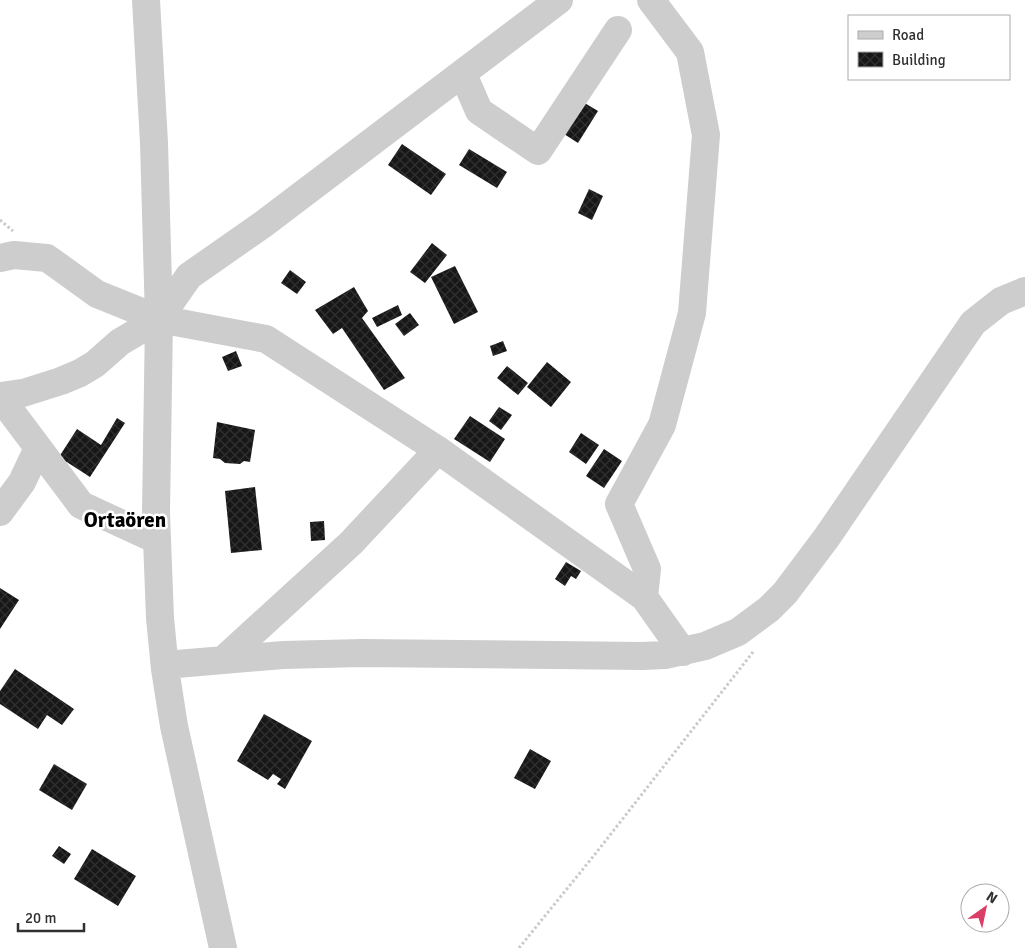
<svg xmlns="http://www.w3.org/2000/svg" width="1025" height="948" viewBox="0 0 1025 948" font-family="Signika,sans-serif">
<defs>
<pattern id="building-cross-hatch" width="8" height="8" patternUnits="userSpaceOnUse" patternTransform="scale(1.25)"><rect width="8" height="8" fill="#171717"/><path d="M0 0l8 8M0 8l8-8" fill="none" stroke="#303030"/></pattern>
</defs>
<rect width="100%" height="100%" fill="#fff"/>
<!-- building -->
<path fill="url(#building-cross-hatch)" d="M583,102L598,111L578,143L564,134Z
M402,144L446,174L431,195L388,165Z
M469,149L507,172L497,188L459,165Z
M589,189L603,196L592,220L578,213Z
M432,243L447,255L425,283L410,272Z
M455,266L478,312L454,324L431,277Z
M290,270L306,282L297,294L281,283Z
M354,287L368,311L362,318L405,378L384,390L342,328L333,334L315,310Z
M398,305L402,315L377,327L372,318Z
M410,313L419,325L404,336L395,324Z
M503,341L507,351L493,356L490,346Z
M236,351L242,366L228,371L222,357Z
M547,362L571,382L551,407L527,387Z
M507,366L528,383L518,395L497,378Z
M499,407L512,415L501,430L489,421Z
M470,416L505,439L490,462L454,439Z
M117,418L125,423L90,477L59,457L77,429L101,445Z
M217,422L255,430L250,462L244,461L240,464L225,463L220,459L213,458Z
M581,433L599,445L586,464L569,452Z
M604,449L622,461L604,488L586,476Z
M255,487L262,550L231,553L225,491Z
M324,521L325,540L311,541L310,522Z
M566,562L581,571L576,579L571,576L565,586L555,579Z
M0,588L19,600L0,629Z
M15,669L74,709L62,725L47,715L38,729L0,704V691Z
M264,714L312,741L285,789L277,784L281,779L273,774L268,780L237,761Z
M530,749L551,761L535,789L514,778Z
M54,764L87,784L72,810L39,790Z
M59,846L71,854L64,864L52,856Z
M92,849L136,876L118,906L74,879Z"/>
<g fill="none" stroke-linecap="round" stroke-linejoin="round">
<!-- path -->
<path stroke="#cacaca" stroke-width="3" stroke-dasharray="2.5 2.5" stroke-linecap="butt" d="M0,220L13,231
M519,948L596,853L753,652"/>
<!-- minor -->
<path stroke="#cdcdcd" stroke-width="28" d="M146,0L154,143L159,319L156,513L160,618L165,669L174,726L223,948
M463,74L479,111L538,151L618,30
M0,258L14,255L47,258L97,294L159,319L266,339L438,450L644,597L683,652
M0,396L23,393L61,381L80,373L95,364L120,342L159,319L189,276L262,225L559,0
M0,397L81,505L157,540
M0,512L22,482L38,448
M644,597L647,569L619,504L662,425L692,313L706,135L690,52L651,0
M224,659L351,543L438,450
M165,665L283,655L362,653L642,656L665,655L705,646L738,632L769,609L785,593L827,537L973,323L1001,301L1025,291"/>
</g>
<g text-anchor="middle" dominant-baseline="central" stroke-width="5" stroke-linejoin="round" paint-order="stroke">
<!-- quarter labels -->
<g font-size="21" font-weight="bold" fill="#000" stroke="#fff">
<text x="125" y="520">Ortaören</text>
</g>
</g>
<!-- legend -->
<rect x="848" y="15" width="162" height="65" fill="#ffffff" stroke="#acacac"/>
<rect x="858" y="31" width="25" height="8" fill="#cdcdcd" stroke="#acacac"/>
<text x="892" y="40" font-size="15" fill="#303030">Road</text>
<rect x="858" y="52" width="25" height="15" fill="url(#building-cross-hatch)" stroke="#acacac"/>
<text x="892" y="65" font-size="15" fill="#303030">Building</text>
<!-- north arrow -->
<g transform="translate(985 908) rotate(33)"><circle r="24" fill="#ffffff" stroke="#acacac"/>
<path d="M0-4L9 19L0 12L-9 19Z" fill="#db3e65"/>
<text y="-8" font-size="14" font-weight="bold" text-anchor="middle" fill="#303030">N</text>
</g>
<!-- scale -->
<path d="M18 923v8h66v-8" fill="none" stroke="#303030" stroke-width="2.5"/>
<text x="25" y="923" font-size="15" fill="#303030" stroke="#ffffff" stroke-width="4" paint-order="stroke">20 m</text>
</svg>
